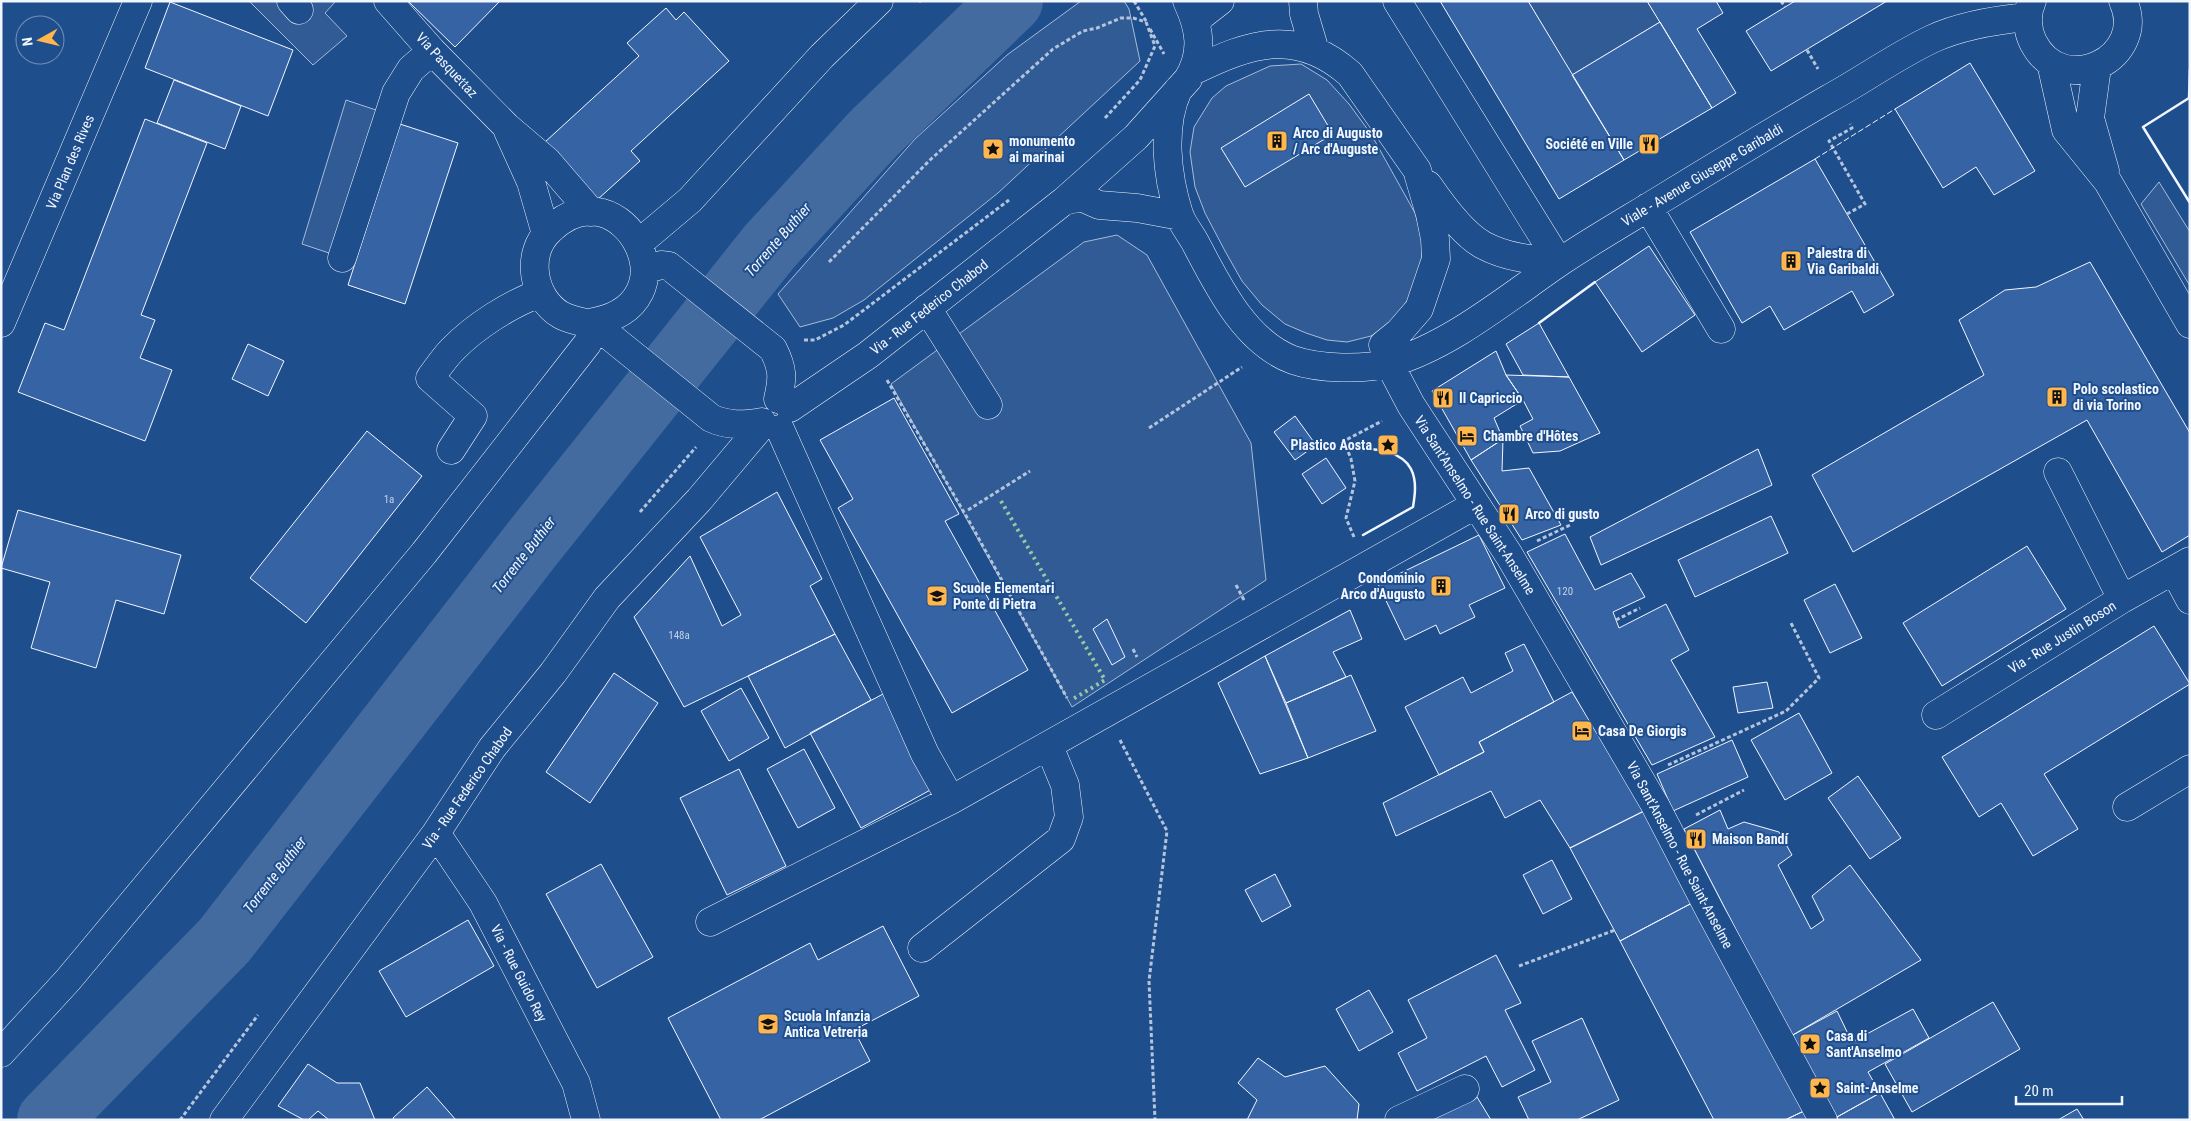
<svg xmlns="http://www.w3.org/2000/svg" width="2191" height="1121" viewBox="0 0 2191 1121" font-family="'Roboto Condensed',sans-serif">
<rect width="100%" height="100%" fill="#1f4e8c"/>
<!-- built -->
<path fill="#305b95" stroke="#a8bbd7" d="M249,1H336L325,13L347,36L313,65Z
M1081,1H1124L1129,9L1140,61L998,193L864,300L833,318L800,327L778,294L915,139L1007,55Z
M1528,1H1647L1660,22L1572,75Z
M1301,64L1327,80L1349,104L1371,134L1415,213L1422,237V261L1416,288L1402,308L1391,323L1371,336L1347,342L1327,340L1306,333L1285,324L1262,305L1242,281L1225,251L1205,213L1195,187L1190,152L1194,127L1212,98L1226,86L1270,66Z
M346,100L379,111L335,255L302,244Z
M2159,182L2190,232V286L2141,204Z
M1117,235L1147,255L1251,443L1266,580L1072,707L891,384L1084,242Z"/>
<g fill="none" stroke-linecap="round" stroke-linejoin="round">
<!-- river -->
<path stroke="#446ba0" stroke-width="64" d="M49,1120L224,941L532,544L770,246L874,133L1011,1"/>
</g>
<!-- building -->
<path fill="#3563a3" stroke="#f2f6ff" d="M408,1H500L455,47Z
M1440,1H1528L1624,160L1559,199Z
M1647,1H1716L1723,13L1697,29L1736,93L1712,108Z
M1795,1H1887L1771,71L1746,31Z
M170,2L293,50L268,116L145,68Z
M666,8L676,20L684,12L729,61L631,151L640,161L597,200L545,142L639,56L627,43Z
M1660,22L1712,108L1624,160L1572,75Z
M1970,63L2035,171L1994,195L1976,167L1943,188L1895,109Z
M174,80L241,106L225,149L157,123Z
M1309,94L1333,134L1245,187L1221,148Z
M145,119L207,143L141,315L155,320L140,358L172,370L145,441L18,392L45,323L64,330Z
M400,124L458,143L405,304L348,285Z
M1815,159L1894,295L1864,313L1852,291L1784,330L1770,306L1742,323L1690,232Z
M1649,246L1695,315L1642,352L1595,282Z
M2090,262L2190,433V535L2162,552L2087,420L1853,552L1812,475L1984,375L1959,320L2005,290L2036,287Z
M1539,323L1569,377L1523,375L1506,344Z
M248,344L284,361L268,396L232,379Z
M1496,351L1506,375L1523,400L1494,418L1503,439L1471,460L1432,391Z
M1506,375L1569,377L1600,433L1560,451L1533,453L1520,426L1533,419L1523,400Z
M894,398L959,514L945,521L1028,670L952,713L838,508L853,499L820,440Z
M1295,416L1316,445L1295,460L1274,432Z
M367,431L422,476L306,623L250,578Z
M1503,439L1502,471L1529,468L1561,525L1522,540L1471,460Z
M1758,449L1772,485L1601,565L1590,537Z
M1326,458L1346,488L1322,504L1302,474Z
M777,492L822,579L810,586L835,634L684,707L634,617L690,556L722,626L741,615L700,537Z
M18,510L181,555L164,614L116,600L96,668L31,648L50,582L1,568Z
M1771,516L1788,553L1695,597L1678,560Z
M1565,534L1595,590L1631,573L1645,597L1613,612L1619,628L1666,604L1689,650L1671,660L1715,737L1652,765L1527,552Z
M1479,535L1505,588L1469,605L1475,617L1440,634L1436,625L1405,640L1378,584Z
M2027,546L2066,609L1942,686L1903,623Z
M1835,584L1862,638L1830,653L1804,600Z
M1350,610L1362,639L1333,652L1346,677L1286,703L1265,656Z
M1107,619L1125,657L1112,665L1093,629Z
M2154,626L2190,684L2044,774L2078,829L2033,856L2001,803L1979,817L1942,757Z
M835,634L871,700L785,748L748,676Z
M1524,644L1554,702L1479,742L1484,752L1439,775L1405,707L1463,677L1471,693L1513,671L1505,653Z
M1265,656L1308,758L1260,774L1218,683Z
M614,673L658,703L590,803L546,772Z
M1351,675L1376,731L1308,758L1286,703Z
M1767,682L1773,708L1738,713L1733,687Z
M741,688L769,738L729,761L701,711Z
M1572,692L1644,811L1570,848L1540,800L1505,818L1491,791L1396,836L1383,803L1484,752L1479,742Z
M883,694L934,788L861,828L810,733Z
M1799,713L1832,773L1785,800L1751,740Z
M1732,740L1748,777L1673,811L1657,774Z
M804,749L835,808L798,828L767,769Z
M739,769L786,866L727,895L680,798Z
M1858,776L1901,838L1870,859L1828,798Z
M1720,810L1728,829L1744,822L1779,832L1792,855L1778,865L1811,929L1824,920L1812,896L1850,865L1921,960L1791,1036L1684,829Z
M1644,811L1692,903L1620,941L1570,848Z
M1552,860L1572,899L1543,914L1523,875Z
M601,864L653,957L597,988L546,894Z
M1275,874L1291,906L1262,922L1245,890Z
M1692,903L1806,1110L1785,1120H1714L1620,941Z
M468,920L494,966L406,1017L379,971Z
M883,926L919,996L854,1030L870,1061L759,1120H721L668,1018L810,943L818,960Z
M1496,955L1521,1003L1505,1010L1535,1070L1502,1087L1486,1056L1417,1091L1398,1053L1427,1038L1408,1000Z
M1369,990L1393,1032L1359,1051L1336,1009Z
M1993,1002L2020,1049L1912,1112L1885,1064Z
M1913,1009L1929,1038L1868,1072L1880,1093L1837,1117L1791,1036L1837,1011L1852,1042Z
M1582,1018L1619,1100L1577,1120H1529L1518,1097L1551,1082L1532,1041Z
M1258,1058L1285,1077L1325,1066L1359,1104L1357,1120H1247L1257,1100L1238,1083Z
M308,1064L337,1083H360L375,1120H329L318,1111L308,1120H304L278,1106Z
M427,1087L456,1120H394L393,1118Z
M1880,1093L1895,1120H1838L1837,1117Z
M1477,1097L1491,1120H1429Z
M2077,1109L2084,1120H2058Z
M1806,1110L1811,1120H1785Z"/>
<g fill="none" stroke-linecap="round" stroke-linejoin="round">
<!-- minor casing -->
<g stroke="#f2f6ff" stroke-width="29">
<path id="minor" d="M291,1L299,10
M388,1L432,51L507,127L547,161L591,212
M1303,1L1304,14L1315,51
M1397,1L1559,262
M2032,1C2026,14 2027,30 2033,42C2063,101 2149,57 2123,1
M1197,21L1202,15L1220,1
M2051,63L2066,130L2108,182L2190,324
M2097,67L2090,118L2105,171
M1193,71C1250,43 1297,27 1350,74L1417,170L1430,214L1435,239L1436,259L1419,309L1399,332L1383,345L1389,363L1411,405L1509,555L1655,805L1711,913L1823,1120
M1178,90C1161,127 1167,176 1179,214C1182,224 1191,234 1196,244C1218,286 1245,342 1293,360C1319,369 1364,370 1390,363C1451,346 1511,295 1563,260C1596,238 1631,218 1665,197C1719,164 1773,131 1828,99C1863,80 1896,56 1932,39C1962,25 1996,20 2027,17
M508,131L531,182L546,234
M1428,185C1441,204 1463,234 1483,245C1507,258 1534,260 1559,262
M1064,201L1081,197L1099,205L1137,208L1180,216
M1648,207L1721,329
M639,243L690,200L822,56L879,1
M342,258L396,93L411,69L432,51
M645,270L661,265L669,266L773,349C783,369 783,377 778,399
M927,308L988,405
M1,323L138,1
M588,323C701,307 621,160 550,230C525,253 532,298 561,315C572,321 585,322 597,326L711,418C728,426 744,425 762,422
M790,408L868,355L1064,201L1136,137L1188,79C1204,52 1200,29 1187,1
M780,429L925,754L951,800
M451,450L473,416L430,378C437,369 444,358 452,350C474,327 511,303 541,293
M2058,472L2122,599
M2174,570L2190,600
M1936,715L2122,599L2190,561
M2127,807L2190,769
M436,833L483,903L576,1083L586,1120
M710,922L951,800L1475,505
M922,948L1061,839L1069,817L1065,785L1049,746
M1,1053L68,980L424,553L587,344L597,326
M224,1120L436,833L492,748L553,673L607,598L699,500L763,424
M1399,1120L1465,1089"/>
</g>
<!-- path -->
<path stroke="#b3c4dc" stroke-width="3" stroke-dasharray="4 2.5" stroke-linecap="butt" d="M1134,1L1146,21
M1781,1L1785,7
M919,2L920,1
M1150,29L1164,54
M1807,50L1818,69
M1105,118L1140,80L1155,46L1146,22
M1847,214L1865,204L1829,141L1852,128L1850,124
M829,262L930,160L1053,49L1083,31L1097,28L1121,18H1133L1146,22
M804,340H815L844,325L1009,200
M887,380L969,521L1067,698
M1149,428L1242,367
M968,510L1030,471
M640,512L696,447
M1354,537L1346,518L1355,481L1351,459L1344,441L1382,421
M1537,541L1572,524
M1236,585L1244,600
M1616,620L1640,608
M1133,649L1137,657
M1120,740L1167,831L1149,981L1155,1120
M1668,765L1786,711L1819,678L1791,623
M1696,815L1744,790
M1519,966L1615,930
M180,1120L258,1015"/>
<!-- minor -->
<use href="#minor" stroke="#1f4e8c" stroke-width="28"/>
<!-- hedge -->
<path stroke="#97c8a6" stroke-width="4" stroke-dasharray="2.5 4" stroke-linecap="butt" d="M1001,501L1105,680L1073,699"/>
<!-- fence -->
<path stroke="#f2f6ff" stroke-width="1" stroke-dasharray="6 2.5" stroke-linecap="butt" d="M1815,159L1895,109"/>
<!-- wall -->
<path stroke="#f2f6ff" stroke-width="2.5" d="M2190,69L2189,98L2143,127L2190,203
M1539,323L1595,282
M1362,450C1378,447 1403,453 1411,469C1417,481 1415,495 1413,507L1363,535"/>
</g>
<!-- icons -->
<defs>
<g id="building-square" transform="scale(1.125)"><rect x="-9" y="-9" width="18" height="18" rx="4" fill="#ffb74d" stroke="#1f4e8c"/><path d="M-4-6H4V6H1V3H-1V6H-4ZM-2.5-4.3h1.7v1.8h-1.7ZM.8-4.3h1.7v1.8H.8ZM-2.5-1h1.7V.8h-1.7ZM.8-1h1.7V.8H.8Z" fill="#111"/></g>
<g id="restaurant-square" transform="scale(1.125)"><rect x="-9" y="-9" width="18" height="18" rx="4" fill="#ffb74d" stroke="#1f4e8c"/><path d="M-5-6h1v4h1v-4h1v4h1v-4h1v5L-1.5 .5V6h-2V.5L-5-1ZM5-6V6H3V1.5H1.5Q1.5-4 5-6Z" fill="#111"/></g>
<g id="sight-square" transform="scale(1.125)"><rect x="-9" y="-9" width="18" height="18" rx="4" fill="#ffb74d" stroke="#1f4e8c"/><path d="M0-6L1.8-2.2L6-1.7L2.9 1.2L3.7 5.4L0 3.3L-3.7 5.4L-2.9 1.2L-6-1.7L-1.8-2.2Z" fill="#111"/></g>
<g id="hotel-square" transform="scale(1.125)"><rect x="-9" y="-9" width="18" height="18" rx="4" fill="#ffb74d" stroke="#1f4e8c"/><path d="M-6-4.5h1.5V1H6V5H4.5V3h-9V5H-6ZM-4 0a1.8 1.8 0 1 1 3.6 0ZM.5 0V-2.5h3Q6-2.5 6 0Z" fill="#111"/></g>
<g id="school-square" transform="scale(1.125)"><rect x="-9" y="-9" width="18" height="18" rx="4" fill="#ffb74d" stroke="#1f4e8c"/><path d="M0-5L7-2L0 1L-7-2ZM-4 1L0 2.5L4 1V4Q0 6-4 4Z" fill="#111"/></g>
</defs>
<g fill-rule="evenodd">
<use href="#building-square" x="1277" y="141"/>
<use href="#restaurant-square" x="1649" y="144"/>
<use href="#sight-square" x="993" y="149"/>
<use href="#building-square" x="1791" y="261"/>
<use href="#building-square" x="2057" y="397"/>
<use href="#restaurant-square" x="1443" y="398"/>
<use href="#hotel-square" x="1467" y="436"/>
<use href="#sight-square" x="1388" y="445"/>
<use href="#restaurant-square" x="1509" y="514"/>
<use href="#building-square" x="1441" y="586"/>
<use href="#school-square" x="937" y="596"/>
<use href="#hotel-square" x="1582" y="731"/>
<use href="#restaurant-square" x="1696" y="839"/>
<use href="#school-square" x="768" y="1024"/>
<use href="#sight-square" x="1810" y="1044"/>
<use href="#sight-square" x="1820" y="1088"/>
</g>
<g text-anchor="middle" dominant-baseline="central" stroke-width="4" stroke-linejoin="round" paint-order="stroke">
<!-- number labels -->
<g font-size="11" fill="#c3d1e8">
<text x="389" y="499">1a</text>
<text x="1565" y="591">120</text>
<text x="679" y="635">148a</text>
</g>
<!-- street labels -->
<g font-size="14" fill="#f2f6ff" stroke="#1f4e8c">
<text transform="translate(447 65) rotate(47)">Via Pasquettaz</text>
<text transform="translate(70 162) rotate(-67)">Via Plan des Rives</text>
<text transform="translate(1702 175) rotate(-31)">Viale - Avenue Giuseppe Garibaldi</text>
<text transform="translate(929 307) rotate(-38)">Via - Rue Federico Chabod</text>
<text transform="translate(1475 505) rotate(57)">Via Sant'Anselmo - Rue Saint-Anselme</text>
<text transform="translate(2062 637) rotate(-32)">Via - Rue Justin Boson</text>
<text transform="translate(467 788) rotate(-55)">Via - Rue Federico Chabod</text>
<text transform="translate(1680 855) rotate(62)">Via Sant'Anselmo - Rue Saint-Anselme</text>
<text transform="translate(519 973) rotate(63)">Via - Rue Guido Rey</text>
</g>
<!-- poi labels -->
<g font-size="14" font-weight="bold" fill="#f2f6ff" stroke="#1f4e8c" text-anchor="start">
<text x="1293" y="133">Arco di Augusto<tspan x="1293" dy="16">/ Arc d'Auguste</tspan></text>
<text x="1009" y="141">monumento<tspan x="1009" dy="16">ai marinai</tspan></text>
<text x="1633" y="144" text-anchor="end">Société en Ville</text>
<text x="1807" y="253">Palestra di<tspan x="1807" dy="16">Via Garibaldi</tspan></text>
<text x="2073" y="389">Polo scolastico<tspan x="2073" dy="16">di via Torino</tspan></text>
<text x="1459" y="398">Il Capriccio</text>
<text x="1483" y="436">Chambre d'Hôtes</text>
<text x="1372" y="445" text-anchor="end">Plastico Aosta</text>
<text x="1525" y="514">Arco di gusto</text>
<text x="1425" y="578" text-anchor="end">Condominio<tspan x="1425" dy="16">Arco d'Augusto</tspan></text>
<text x="953" y="588">Scuole Elementari<tspan x="953" dy="16">Ponte di Pietra</tspan></text>
<text x="1598" y="731">Casa De Giorgis</text>
<text x="1712" y="839">Maison Bandí</text>
<text x="784" y="1016">Scuola Infanzia<tspan x="784" dy="16">Antica Vetreria</tspan></text>
<text x="1826" y="1036">Casa di<tspan x="1826" dy="16">Sant'Anselmo</tspan></text>
<text x="1836" y="1088">Saint-Anselme</text>
</g>
<!-- water labels -->
<g font-size="15" font-style="italic" fill="#f2f6ff" stroke="#1f4e8c">
<text transform="translate(778 240) rotate(-49)">Torrente Buthier</text>
<text transform="translate(524 555) rotate(-52)">Torrente Buthier</text>
<text transform="translate(275 875) rotate(-52)">Torrente Buthier</text>
</g>
</g>
<!-- border -->
<rect width="2191" height="1121" fill="none" stroke="#f2f6ff" stroke-width="5"/>
<!-- north arrow -->
<g transform="translate(40 40) rotate(262)"><circle r="24" fill="#1f4e8c" stroke="#7391ba"/>
<path d="M0-4L9 19L0 12L-9 19Z" fill="#ffb74d"/>
<text y="-8" font-size="14" font-weight="bold" text-anchor="middle" fill="#f2f6ff">N</text>
</g>
<!-- scale -->
<path d="M2016 1096v8h106v-8" fill="none" stroke="#f2f6ff" stroke-width="2.5"/>
<text x="2024" y="1096" font-size="15" fill="#f2f6ff" stroke="#1f4e8c" stroke-width="4" paint-order="stroke">20 m</text>
</svg>
